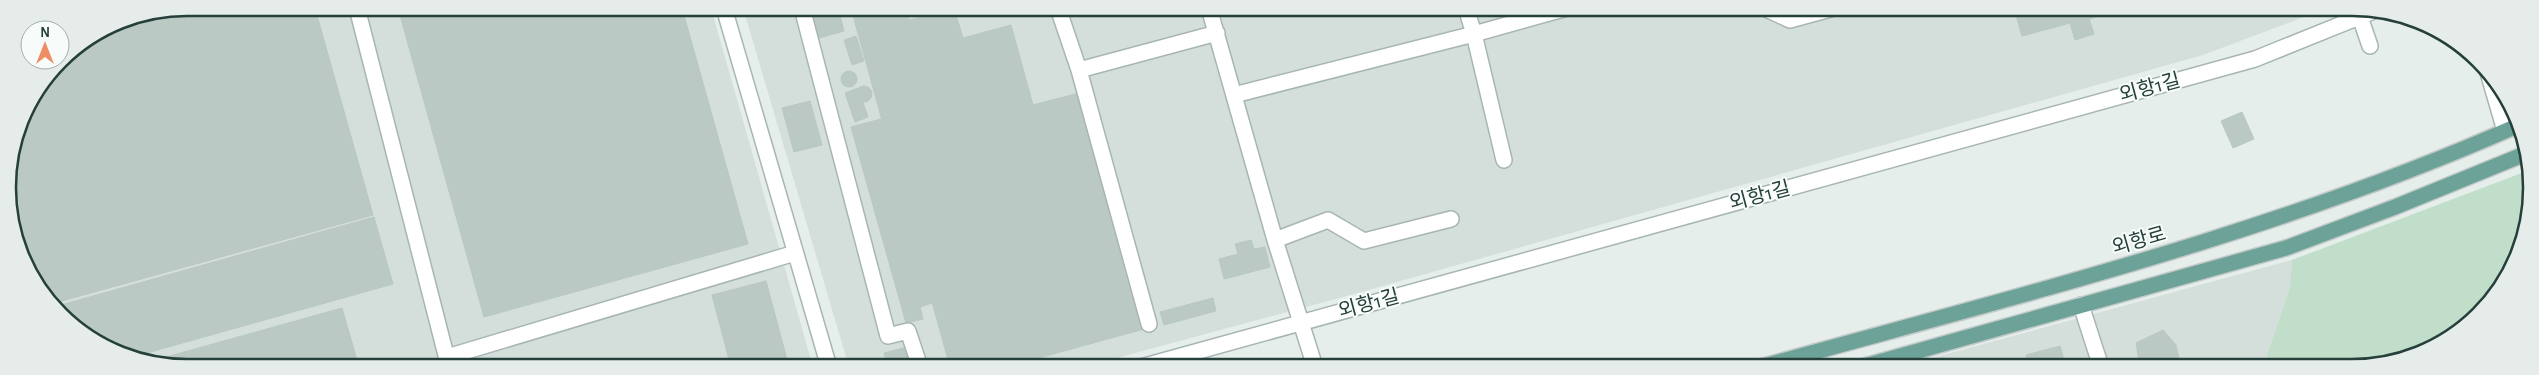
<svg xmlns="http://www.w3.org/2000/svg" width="2539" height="375" viewBox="0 0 2539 375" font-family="'Alegreya Sans','Noto Sans KR',sans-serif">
<rect width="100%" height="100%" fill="#e6eeeb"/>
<!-- built -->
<path fill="#d4deda" d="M188,8H711L813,367H175L108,349L52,306L17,246L8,176L21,118L119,21Z
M743,8H2328L2203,55L1365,291L1113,359L1115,367H849Z
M2292,260L2290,287L2263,367H1899Z"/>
<!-- green -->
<path fill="#c0deca" d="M2527,171L2531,200L2513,267L2479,315L2431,349L2364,367H2263L2290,287L2292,260Z"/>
<!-- building -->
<path fill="#bbc9c4" stroke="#b8c8c2" d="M188,8H315L373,215L51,304L17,246L8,176L21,118L60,60L119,21Z
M398,8H682L748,244L484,317Z
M810,8H838L844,31L819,38Z
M851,8H906L909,20L954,8L963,38L1011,25L1033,105L1079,93L1144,329L1006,367H950Z
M2014,8H2128L2089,19L2094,34L2075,40L2070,23L2022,36Z
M856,36L864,61L852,65L844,40Z
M841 79a8 8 0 1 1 16 0a8 8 0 1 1-16 0Z
M856 94a8 8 0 1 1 16 0a8 8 0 1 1-16 0Z
M858,88L868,117L855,122L845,93Z
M810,101L822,145L794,152L782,108Z
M2242,112L2254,139L2233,148L2221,121Z
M881,119L932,303L920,307L923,319L906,323L851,127Z
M374,217L393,284L136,356L108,349L54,307Z
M1251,240L1254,249L1265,247L1270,267L1224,279L1219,259L1238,254L1235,244Z
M766,281L789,367H731L712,295Z
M1213,298L1216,311L1164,325L1160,312Z
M342,308L359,367H175L152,361Z
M2163,330L2176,345L2181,367H2140L2136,343Z
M2060,346L2066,367H2029L2026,355Z
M907,347L912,367H888L884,353Z
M2212,362L2214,367H2199Z"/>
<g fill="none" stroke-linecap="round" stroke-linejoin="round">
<!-- minor casing -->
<g stroke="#a8b6b3" stroke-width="18">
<path id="minor" d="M357,8L449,367
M724,8L829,367
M802,8L888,336L908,331L920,367
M1058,8L1079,70
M1209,8L1275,240L1315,367
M1466,8L1474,34L1567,8
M1764,8L1790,20L1834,8
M2360,17L2370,46
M2487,69L2505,131
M1234,95L1474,34L1504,160
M1275,240L1328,220L1364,241L1451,219
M2081,305L2101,367
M1149,324L1079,70L1217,33
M447,357L795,253
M1141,367L2255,59L2374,11"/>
</g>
<!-- major casing -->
<g stroke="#c2cac8" stroke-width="18">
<path id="major" d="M1760,367C2016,296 2276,233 2519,125
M1861,367L2286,248L2395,207L2525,154"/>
</g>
<!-- minor -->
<use href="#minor" stroke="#fff" stroke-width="15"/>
<!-- major -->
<use href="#major" stroke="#6ca298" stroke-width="15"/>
</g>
<g text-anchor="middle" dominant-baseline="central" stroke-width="4" stroke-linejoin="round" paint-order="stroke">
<!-- street labels -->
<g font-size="20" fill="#25403b" stroke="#f7fbf9">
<text transform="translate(2150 88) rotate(-15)">외항1길</text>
<text transform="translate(1760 196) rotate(-15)">외항1길</text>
<text transform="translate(2139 241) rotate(-16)">외항로</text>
<text transform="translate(1369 304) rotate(-15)">외항1길</text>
</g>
</g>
<!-- crop -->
<path d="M0 0H2539V375H0ZM187 16H2352A171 171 0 0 1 2523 187V188A171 171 0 0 1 2352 359H187A171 171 0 0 1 16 188V187A171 171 0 0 1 187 16Z" fill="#e6ecea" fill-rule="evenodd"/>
<path fill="none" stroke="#25403b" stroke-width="2.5" d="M187 16H2352A171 171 0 0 1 2523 187V188A171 171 0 0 1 2352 359H187A171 171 0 0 1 16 188V187A171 171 0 0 1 187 16Z"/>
<!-- north arrow -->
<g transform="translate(45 45)"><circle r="24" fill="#f7fbf9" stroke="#a3b0ad"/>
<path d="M0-4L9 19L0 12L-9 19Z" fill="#ee8e64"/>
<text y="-8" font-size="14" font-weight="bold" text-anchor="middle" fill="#25403b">N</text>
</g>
</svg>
